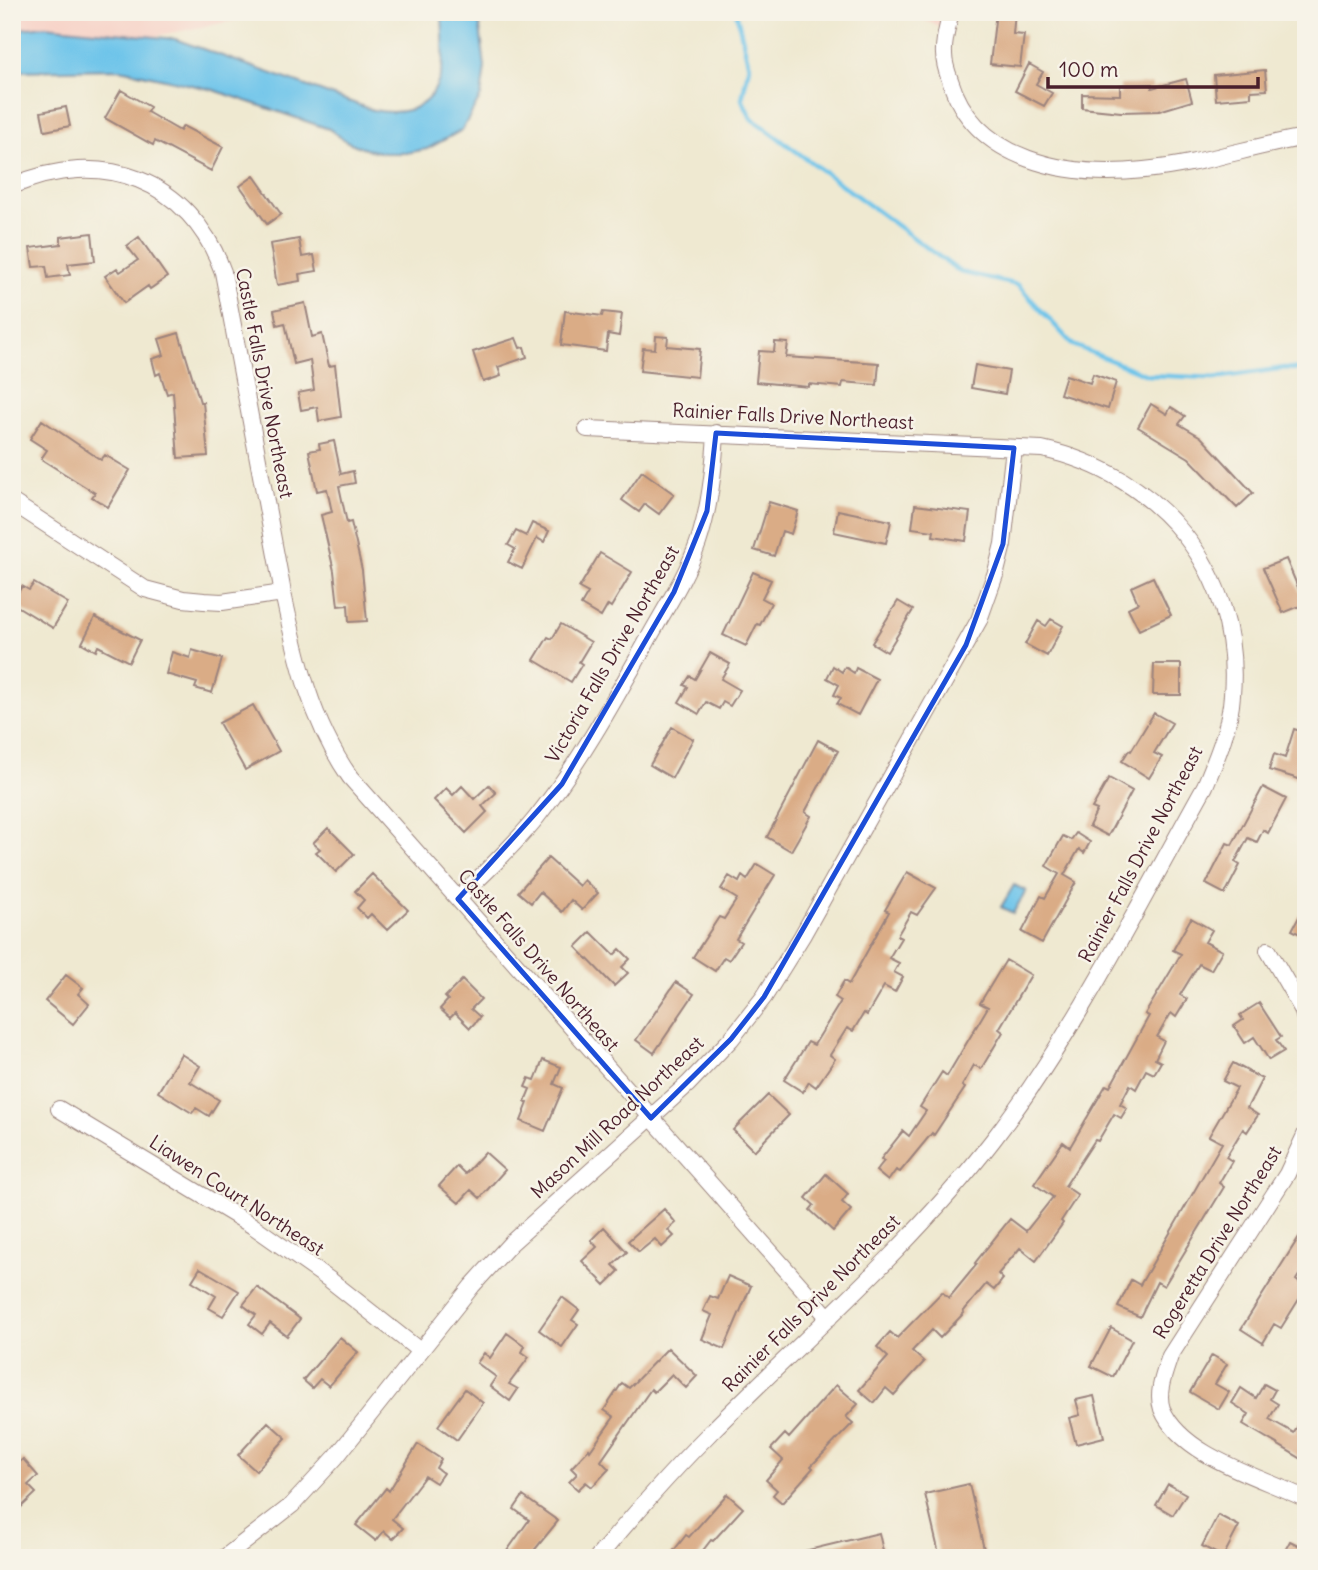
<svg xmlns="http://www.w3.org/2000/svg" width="1318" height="1570" viewBox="0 0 1318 1570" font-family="Delius,sans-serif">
<rect width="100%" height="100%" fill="#f7f3e8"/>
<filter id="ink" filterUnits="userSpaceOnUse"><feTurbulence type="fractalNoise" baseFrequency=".0143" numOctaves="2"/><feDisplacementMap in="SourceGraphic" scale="14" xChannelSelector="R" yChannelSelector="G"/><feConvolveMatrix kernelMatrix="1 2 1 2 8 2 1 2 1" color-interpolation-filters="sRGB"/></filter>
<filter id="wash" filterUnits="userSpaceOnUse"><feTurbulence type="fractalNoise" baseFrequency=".00686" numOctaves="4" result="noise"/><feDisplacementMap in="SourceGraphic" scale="28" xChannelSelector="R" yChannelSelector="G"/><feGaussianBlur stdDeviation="1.57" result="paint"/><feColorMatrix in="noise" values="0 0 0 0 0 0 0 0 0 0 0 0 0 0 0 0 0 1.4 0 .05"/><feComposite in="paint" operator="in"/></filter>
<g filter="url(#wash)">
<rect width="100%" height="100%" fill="#efe9d1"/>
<!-- built -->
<path fill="#f7d1c6" d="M12,12H267L248,18L78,51L12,52Z
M905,12H951L947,30Z"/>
<!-- water -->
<path fill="#6dc4ea" stroke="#5c728a" stroke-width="2" d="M442,12H478L485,67L481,96L462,130L427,149L406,153H385L365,149L346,141L329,129L214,90L120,69L12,71V30L45,26L175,39L373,110C406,116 432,109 441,73C446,57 442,29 442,12Z
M1014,885L1026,891L1013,913L1001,907Z"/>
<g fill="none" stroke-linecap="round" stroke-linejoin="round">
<!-- stream -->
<path stroke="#6dc4ea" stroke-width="4.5" d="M736,12L749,66L742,99L751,118L960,272L1018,285L1073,345L1147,375L1214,378L1285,368L1306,370"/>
</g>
<g id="blocks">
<!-- building -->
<path fill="#daac86" d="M996,12H1015L1013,34L1024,35L1020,67L990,64Z
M1029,64L1043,72L1036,84L1052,93L1044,106L1015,91Z
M1265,70L1267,90L1251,91V97L1216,100L1214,75Z
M1186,79L1192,101L1159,111L1121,112L1082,108V94L1120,95V85L1152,84V88Z
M121,90L150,107L147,112L180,131L183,126L223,147L211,171L155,141L153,145L105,118Z
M66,107L70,126L45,131L41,112Z
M254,176L281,214L267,224L240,186Z
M92,233L95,261L68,264L70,275L48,278L46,266L33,267L30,248L61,244V237Z
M139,237L167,277L150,289L148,286L124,303L105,276L117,268L120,272L138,260L127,246Z
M299,239L302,257L314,255L317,271L299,274L300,281L277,285L270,244Z
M305,303L312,337L322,334L329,366L335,365L341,417L319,421L317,407L301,410L298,393L314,390L310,360L294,364L285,323L277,325L274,310Z
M565,311L602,316L603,312L622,314L619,336L608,334L606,351L561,345Z
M179,333L200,402H203L208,456L178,458L173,392L167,394L160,373L156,375L152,359L164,355L159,339Z
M656,336L668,337L667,346L700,349L697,377L640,371L643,348L655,349Z
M516,338L520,348L524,347L527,357L498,367L501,376L483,382L473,352Z
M775,342L788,343L786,357L879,363L877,385L843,382L842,387L809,384V387L756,382L759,351L774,352Z
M975,365L1009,371L1005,394L971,388Z
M1093,374L1116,382L1108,409L1060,394L1066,375L1090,383Z
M1151,404L1167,414L1171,407L1185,416L1179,424L1201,437L1253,493L1237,508L1189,458L1138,427Z
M42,420L101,460L105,455L130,470L108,507L92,497L95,493L41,459L47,450L30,439Z
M334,441L341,474L353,471L355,483L339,486L347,523L351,522L362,570L367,621L349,622L348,605L338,606L334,571L321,515L332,512L327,489L317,491L309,451L320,449L319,444Z
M642,471L674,494L659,514L645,504L639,512L622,500Z
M769,502L798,511L791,534L782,531L774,556L754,550Z
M915,505L970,512L966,541L933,536L934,531L912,528Z
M838,510L891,521L886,543L834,532Z
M532,523L549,531L544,542L537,538L522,569L508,562L515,549L508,545L516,531L526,536Z
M600,553L632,572L611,607L608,605L601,617L581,605L588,593L579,588Z
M1286,559L1305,604L1283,613L1263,568Z
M753,572L771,580L762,598L771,603L760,625L757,624L746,646L723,635Z
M1153,577L1171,615L1139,630L1128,608L1138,603L1131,587Z
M34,583L68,603L53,628L12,603L22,586L29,590Z
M898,601L913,610L887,652L872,643Z
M95,617L140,640L129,662L98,646L96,651L82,643Z
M1051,619L1063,626L1047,656L1025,644L1038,621L1046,626Z
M561,624L591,642L579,662L582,664L571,682L534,660L548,637L552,639Z
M192,650L222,659L212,693L195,688L197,683L166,674L172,652L190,658Z
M710,653L730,664L721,679L740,690L730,706L723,702L719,709L706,702L699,714L679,702L688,687L684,685L690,676L695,679Z
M1154,664H1181V695H1153Z
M833,666L842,672L845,667L854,673L856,668L877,679L858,715L837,704L841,698L834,695L839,685L827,678Z
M253,705L279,751L245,770L219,723Z
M1154,713L1172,723L1154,753L1162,757L1149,778L1122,761L1129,750L1131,751Z
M672,727L693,739L672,778L650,765Z
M1294,729L1306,733V770L1302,780L1269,770L1274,754L1285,758Z
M818,740L838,751L805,812L811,816L791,851L767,837Z
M1109,778L1132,791L1108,836L1089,826L1097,810L1092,808Z
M489,785L496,793L482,806L487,812L466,833L434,800L446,788L453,795L462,786L474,799Z
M1263,787L1286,799L1268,833L1263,830L1257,842L1248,838L1235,862L1240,865L1225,894L1206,884L1227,843L1232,845Z
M328,828L354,854L336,872L316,852L320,849L313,843Z
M1076,833L1090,842L1084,853L1079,849L1064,875L1076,882L1042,943L1022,932L1041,896L1045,898L1059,874L1046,866L1063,836L1071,840Z
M548,858L579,886L584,880L598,893L582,910L571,900L562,912L540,892L531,903L518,892Z
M757,864L775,875L736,939L741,942L729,960L724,957L715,971L693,957L719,917L724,919L737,899L721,889L729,876L739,882L742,876L747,880Z
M907,872L936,888L917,915L911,912L897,936L901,938L889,958L899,963L894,972L903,977L895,992L884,986L867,1015L864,1013L853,1031L847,1028L830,1055L835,1059L827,1071L816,1087L809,1082L803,1092L784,1080L808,1042L814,1045L841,1001L835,997L844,981L849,984L889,912L885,910Z
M372,874L408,910L387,930L371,914L367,918L357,908L364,900L355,891Z
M1306,904V937L1292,930Z
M1191,918L1212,930L1205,942L1222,951L1211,970L1199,964L1180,995L1187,999L1176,1017L1171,1013L1157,1037L1164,1041L1155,1059L1161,1062L1154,1074L1146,1070L1136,1089L1130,1085L1120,1104L1127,1108L1121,1118L1114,1114L1098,1141L1095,1140L1065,1186L1078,1195L1061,1221L1063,1223L1036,1261L1020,1248L998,1274L1003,1279L994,1290L986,1284L963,1312L964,1313L940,1338L932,1330L912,1351L924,1362L894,1395L886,1388L874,1403L859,1390L888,1357L877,1347L890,1332L897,1338L942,1292L949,1298L977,1264L975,1263L1010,1219L1026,1231L1053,1197L1034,1184L1063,1142L1070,1147L1106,1085L1110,1087L1149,1016L1145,1014L1181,954L1173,950Z
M591,932L614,955L620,949L630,959L622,967L628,973L614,986L576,947Z
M1006,960L1031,975L999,1029L1003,1032L981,1069L974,1065L962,1086L965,1088L934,1135L932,1133L900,1172L896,1170L888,1181L876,1171L884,1161L881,1159L903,1131L909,1136L926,1111L920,1107L942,1072L947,1076L988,1007L980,1003Z
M66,975L83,988L78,994L89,1004L73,1024L45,1001Z
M462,980L481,999L471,1009L480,1017L470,1028L455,1013L450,1018L440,1009L448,1000L445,997Z
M676,982L694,994L654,1053L636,1040Z
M1259,1003L1281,1037L1276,1040L1284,1051L1269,1060L1254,1037L1245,1043L1234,1026L1243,1020L1240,1015Z
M181,1054L200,1066L190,1082L219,1100L209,1116L196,1108L192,1113L158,1092Z
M543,1060L561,1067L554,1084L563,1088L545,1131L521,1121L528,1103L525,1101L530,1089L525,1087L529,1078L535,1080Z
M1233,1063L1262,1079L1247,1108L1258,1115L1247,1132L1243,1129L1226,1157L1232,1161L1219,1183L1224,1187L1164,1286L1157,1282L1140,1317L1118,1307L1131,1280L1140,1285L1222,1143L1209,1136L1237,1088L1223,1081Z
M768,1095L789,1115L754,1151L733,1130Z
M485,1152L505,1170L480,1198L471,1190L459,1203L439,1186L457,1166L465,1174Z
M826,1174L848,1194L842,1202L851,1210L833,1231L810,1210L814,1205L806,1198Z
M664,1209L676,1223L668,1230L674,1236L662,1247L655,1239L639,1252L628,1241Z
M1306,1226V1264L1296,1280L1306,1288L1281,1328L1274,1324L1263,1343L1241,1329Z
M604,1227L627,1252L613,1265L619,1271L605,1285L582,1261L597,1247L591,1240Z
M200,1268L239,1291L223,1316L209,1308L216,1296L192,1281Z
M728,1276L751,1286L724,1349L702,1339L712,1315L703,1311L710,1296L718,1299Z
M257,1287L300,1319L287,1336L270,1323L262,1334L249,1324L256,1315L243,1305Z
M562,1297L579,1310L572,1320L578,1324L562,1347L539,1330Z
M1111,1328L1132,1340L1113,1377L1091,1366Z
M507,1333L525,1346L522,1352L529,1357L509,1384L518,1389L510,1401L490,1386L496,1377L477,1363L484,1353L490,1358Z
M340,1337L358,1352L329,1386L320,1379L312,1388L303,1380Z
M668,1348L697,1376L686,1388L672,1374L654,1392L651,1389L601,1461L609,1469L592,1487L586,1482L578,1490L569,1482L577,1474L571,1468L589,1449L590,1451L614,1417L604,1410L622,1383L629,1388Z
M1212,1355L1227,1364L1215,1384L1229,1392L1219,1409L1190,1392Z
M1264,1384L1275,1390L1270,1399L1278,1404L1269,1419L1294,1433L1306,1411V1452L1302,1459L1243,1424L1249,1414L1232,1403L1241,1388L1256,1398Z
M836,1385L858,1404L846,1417L853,1423L811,1466L813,1468L782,1503L773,1495L777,1490L766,1480L783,1460L771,1449L785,1434L789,1438Z
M465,1389L483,1403L457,1440L438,1426Z
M1094,1396L1104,1437L1076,1444L1069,1418L1080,1415L1076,1400Z
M268,1422L286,1438L256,1471L238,1455Z
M418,1444L441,1459L436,1468L443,1473L436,1483L425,1476L392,1519L403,1528L393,1539L384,1531L376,1541L356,1525L386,1488L389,1491Z
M23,1459L38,1476L28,1485L36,1493L12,1516V1469Z
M969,1484L986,1558H940L925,1494Z
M1168,1484L1186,1494L1173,1515L1156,1505Z
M727,1494L743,1508L713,1541L711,1540L697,1558H668L686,1535L689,1537Z
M523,1496L558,1521L528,1558H502L529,1520L514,1509Z
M1218,1515L1239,1526L1223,1557L1202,1546Z
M879,1533L883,1551L856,1558H796V1553Z
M1290,1541L1306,1549V1558H1281Z"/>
</g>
</g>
<g filter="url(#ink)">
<use href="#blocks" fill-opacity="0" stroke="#9c847e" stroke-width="2"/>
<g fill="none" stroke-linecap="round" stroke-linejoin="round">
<!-- street casing -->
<g stroke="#9c847e" stroke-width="18">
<path id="street" d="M951,12C948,26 943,40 944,54C944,63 947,72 950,80C975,162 1069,178 1144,170C1199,165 1252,146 1306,137
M12,186C101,147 190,179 223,272L283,593L222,602L204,601L183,599L145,589L12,502
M587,429L1042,449C1159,474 1242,572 1232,695C1230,727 1217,757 1205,786C1139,904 1075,1033 993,1140C909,1249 803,1339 707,1436C668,1475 633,1516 597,1558
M283,593C297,659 311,721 350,777L829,1318
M458,899C484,873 513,847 536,818C578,765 611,706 644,647C662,613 685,580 698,543C710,508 714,470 716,433
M1268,950L1302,1009L1306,1022
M59,1109L253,1226L330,1280L420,1351
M1306,1133L1287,1174L1170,1356C1165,1372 1156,1392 1162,1409C1182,1457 1262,1477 1306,1499
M224,1558L292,1505L336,1457L472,1286L511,1243L688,1084L731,1039L764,997L802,936L979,620L996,572L1003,544L1014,448"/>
</g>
<!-- street -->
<use href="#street" stroke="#fff" stroke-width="16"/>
</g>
</g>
<!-- marked area -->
<path fill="none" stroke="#1d4ed8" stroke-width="5" stroke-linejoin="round" d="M716,433L1014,448L1003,544L966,645L764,997L731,1039L651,1118L458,899L562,784L674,592L707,511Z"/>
<g text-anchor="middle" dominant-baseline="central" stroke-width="5" stroke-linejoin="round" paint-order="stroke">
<!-- street labels -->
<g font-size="19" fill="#4a1f2b" stroke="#f7f3e8">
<text transform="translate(265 383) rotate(79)">Castle Falls Drive Northeast</text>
<text transform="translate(793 416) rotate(3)">Rainier Falls Drive Northeast</text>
<text transform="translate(612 654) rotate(-60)">Victoria Falls Drive Northeast</text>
<text transform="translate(1140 854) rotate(-62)">Rainier Falls Drive Northeast</text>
<text transform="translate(539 960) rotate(49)">Castle Falls Drive Northeast</text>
<text transform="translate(617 1117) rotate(-43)">Mason Mill Road Northeast</text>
<text transform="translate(237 1195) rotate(33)">Liawen Court Northeast</text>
<text transform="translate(1217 1242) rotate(-58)">Rogeretta Drive Northeast</text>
<text transform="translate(811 1303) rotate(-45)">Rainier Falls Drive Northeast</text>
</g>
</g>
<!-- margin -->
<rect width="1318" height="1570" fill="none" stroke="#f7f3e8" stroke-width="42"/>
<!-- scale -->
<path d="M1048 77v10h210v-10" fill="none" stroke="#4a1f2b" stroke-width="3.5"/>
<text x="1059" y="77" font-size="21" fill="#4a1f2b" stroke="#f7f3e8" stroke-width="5" paint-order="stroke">100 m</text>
</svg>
